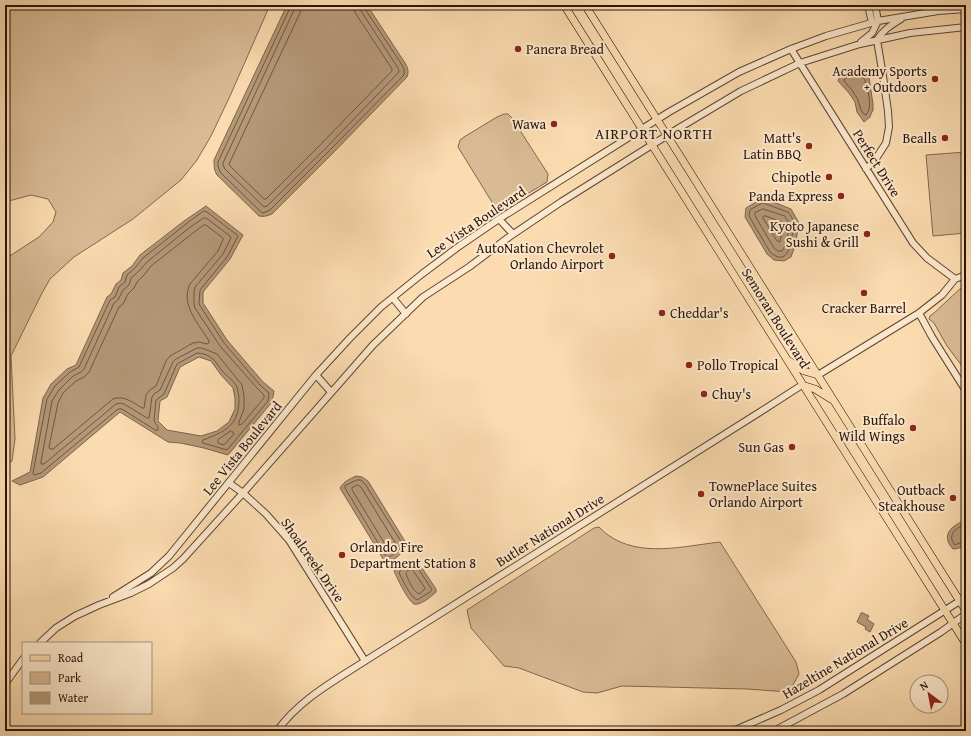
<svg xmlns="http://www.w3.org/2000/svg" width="971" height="736" viewBox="0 0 971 736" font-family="'Gentium Book Plus',serif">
<rect width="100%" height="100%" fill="#fbdcb0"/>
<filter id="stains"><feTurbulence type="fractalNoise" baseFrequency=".005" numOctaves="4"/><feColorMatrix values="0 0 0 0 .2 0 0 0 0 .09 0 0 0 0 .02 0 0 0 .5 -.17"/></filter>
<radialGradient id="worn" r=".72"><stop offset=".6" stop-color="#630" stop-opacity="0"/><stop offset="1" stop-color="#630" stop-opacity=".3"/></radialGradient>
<!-- green -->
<path fill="#d8ba94" stroke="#826750" d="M5,5H270L230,96L211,136L197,160L181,180L133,219L74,257L50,279L41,295L11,356L15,439L12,461L5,466V259L39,237L53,222L56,212L48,199L31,195L5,202Z
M504,114H508L512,118L548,174L547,182L512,203L505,209L500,210L495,207L458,147L460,140L464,137L497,117Z
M966,152V233L933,236L926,155Z
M966,285V377L962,366L947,346L934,323L929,319L930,316L934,313L962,287Z
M599,527C602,530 605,533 608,535C640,558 684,546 720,542L796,662L799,674L789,692L747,689L622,686L597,693L583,692L519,668L504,666L471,628L467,610L594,528Z"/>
<!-- water -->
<path fill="#b49878" stroke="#7d634c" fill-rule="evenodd" d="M287,5H367L405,63C408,68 409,71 407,77L332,154L272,214C267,216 264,217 259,216L217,175C214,170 214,166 214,160Z
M857,69L859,72H864L869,78L873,104V110L871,114L870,117L864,122L857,112L855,102L849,93L838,81C840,74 842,76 848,73C852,71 853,69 857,69Z
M763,198L791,209L799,223L795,246L791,257L784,261L774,260L767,254L745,217L746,208Z
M206,206L243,235L230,259L203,292V303L227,340L263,382L274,391L272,402L228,455L204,448L180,443L168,442L120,412L43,477L20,485L12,481L30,472L43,398L51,384L67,369L76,365L107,297L111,294L116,284L121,280L123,273L132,266L140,255L184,221ZM199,357L211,361L221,375L233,388L235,398V409L229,422L217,431L201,436L167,430L158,421L160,401L167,397L180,367Z
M356,476L362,477L368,481L406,543C404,553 395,561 385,562L340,488C344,481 350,479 356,476Z
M966,520V547C961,547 957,549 953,549C940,535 952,525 966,520Z
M412,560L418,562L436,589V592C432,596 420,606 414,604C408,601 397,578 394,571L406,561Z
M861,613H863L869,616L867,619L874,624L870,632L865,629L866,627L857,622Z"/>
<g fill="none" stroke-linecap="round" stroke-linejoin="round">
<!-- shore -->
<path stroke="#705642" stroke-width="1" d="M290,5V8L218,162V166L220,172L261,212L263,213L270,210L329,151L404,75V69L402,65L365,9L364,5
M295,5L294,10L223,163V165L225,169L264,207L267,206L326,148L399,72L398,68L361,11L359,5
M301,5L300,13L229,164L230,166L264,199H266L321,144L392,71V69L356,14L354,10L353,5
M853,74C855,74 859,77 863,77C867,82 871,102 869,109C868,112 867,113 866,115L864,114L861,110L858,100L852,90L844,81L845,78L850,77Z
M763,203L788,212C790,215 794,220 794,223C795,227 793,232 792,236C790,249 786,266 770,252L749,216L750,210Z
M763,209L785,216C786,219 789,222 789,225C789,231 786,247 782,251H778L774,248L755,216V213Z
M204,211L207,212L237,235L238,236L227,257L200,290L199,304L224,343L260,385L269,393L268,401L227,450L203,443L202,442L203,440C224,432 239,426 239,400C239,396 238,389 236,385C233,380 227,376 223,372C215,362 213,354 197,353L177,364L164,394L156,400L154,421L158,427V430H155L122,409H118L41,473L34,475L33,473L47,399L55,386L70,372L79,367L110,300L115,297L119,287L125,282L127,275L135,268L143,258L186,224Z
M764,216H766L781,222L783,226L780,242L777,241L763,218Z
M204,218H206L230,236L231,238L223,254L195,287L194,292V303L195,308L220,346L257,388L264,395V398L242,424L239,425V422L244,409V396L242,385L217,354L202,348H197L176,359L173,362L160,390L154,394L152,397L149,418H147L124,404L120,403L116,404L44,464H41V462L52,401L59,390L73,376L81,372L84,369L114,303L118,300L123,290L129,285L131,278L139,271L147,262L189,228Z
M204,225H206L223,238V240L218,251L190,284C180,305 199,324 209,341V343L207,344L199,342L193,343L170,356L166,361L156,386L150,390L146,395L144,408H142C132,402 124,395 113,399L53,449H50L49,447L58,403L63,393L76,381L84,377L89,372L119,307L123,304L128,294L134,288L137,282L144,275L151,266L193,233Z
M231,431L233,432L234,434L225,444L224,445L218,443V440Z
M357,480H361L365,484L402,543C401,551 395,553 389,557L386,556L345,488V486Z
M358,485L361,487L396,544V546L390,550L388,549L352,490V488Z
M966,524C957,527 946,535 955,545L959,543H966
M412,564L416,565L432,590L430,592L417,600C409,595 404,582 399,573C401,568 407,565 412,564Z
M412,569L425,588L424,590L419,594C412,590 409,581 406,574C406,572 409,569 412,569Z"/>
<!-- minor casing -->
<g stroke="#5f4634" stroke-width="8">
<path id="minor" d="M868,5L872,23
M861,42L872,33L878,21L875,5
M791,49L913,243L927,258L955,279
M866,169L875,160L886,143L889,127L888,111L883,76L877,40C883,30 891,25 901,19
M499,219L513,234
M955,279L966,275
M393,298L406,314
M919,313L932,337L966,391
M316,375L331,392
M818,375L919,313L942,295L955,279
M229,483L243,493L266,514L289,540L365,661
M113,597L151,573L169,556L316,375L350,338L381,307L422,274L458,247L499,219L669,112L739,72L791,49L826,36L878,21L938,11L966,9
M40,643L56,628L75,616L99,605L131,593L149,584L173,568L183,559L243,493L373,345L423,297L469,267L509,237L561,202L679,128L741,91L800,63L860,44L910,33L966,27
M5,684L23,659
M277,731C299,700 334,681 365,661L760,412L802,385
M733,731L781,710L819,690L966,597
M774,731L843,694L941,632L966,614"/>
</g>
<!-- major casing -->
<g stroke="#2b140b" stroke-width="8">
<path id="major" d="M564,5L966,644
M585,5L966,611
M789,361L804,371L818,375
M802,385L815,389L831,399"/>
</g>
<!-- minor -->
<use href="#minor" stroke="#fce8cc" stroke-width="6"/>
<!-- major -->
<use href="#major" stroke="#fbdcb0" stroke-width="7"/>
</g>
<!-- markers -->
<g fill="#8f2418" stroke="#fce8cc" stroke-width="1.5">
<circle cx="518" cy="49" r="4"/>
<circle cx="935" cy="79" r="4"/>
<circle cx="554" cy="124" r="4"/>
<circle cx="945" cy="138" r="4"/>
<circle cx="809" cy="146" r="4"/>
<circle cx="829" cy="177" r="4"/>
<circle cx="841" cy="196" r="4"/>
<circle cx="867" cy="234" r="4"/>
<circle cx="612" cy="256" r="4"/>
<circle cx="864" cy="293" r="4"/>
<circle cx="662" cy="313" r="4"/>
<circle cx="689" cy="365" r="4"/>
<circle cx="704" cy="394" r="4"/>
<circle cx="913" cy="428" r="4"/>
<circle cx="792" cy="447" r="4"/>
<circle cx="701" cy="494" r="4"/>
<circle cx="953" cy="498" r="4"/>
<circle cx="342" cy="555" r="4"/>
</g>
<g text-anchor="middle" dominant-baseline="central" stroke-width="4" stroke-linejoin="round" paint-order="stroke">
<!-- poi labels -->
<g font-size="14" fill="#2b140b" stroke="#fce8cc" text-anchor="end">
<text x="526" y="49" text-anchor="start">Panera Bread</text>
<text x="927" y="71">Academy Sports<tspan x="927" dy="16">+ Outdoors</tspan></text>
<text x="546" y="124">Wawa</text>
<text x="801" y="138">Matt's<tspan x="801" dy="16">Latin BBQ</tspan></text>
<text x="937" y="138">Bealls</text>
<text x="821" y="177">Chipotle</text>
<text x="833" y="196">Panda Express</text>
<text x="859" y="226">Kyoto Japanese<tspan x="859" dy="16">Sushi &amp; Grill</tspan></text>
<text x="604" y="248">AutoNation Chevrolet<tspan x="604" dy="16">Orlando Airport</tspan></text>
<text x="864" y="308" text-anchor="middle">Cracker Barrel</text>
<text x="670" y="313" text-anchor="start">Cheddar's</text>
<text x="697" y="365" text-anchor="start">Pollo Tropical</text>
<text x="712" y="394" text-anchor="start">Chuy's</text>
<text x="905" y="420">Buffalo<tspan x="905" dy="16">Wild Wings</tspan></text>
<text x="784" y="447">Sun Gas</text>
<text x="709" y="486" text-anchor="start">TownePlace Suites<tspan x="709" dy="16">Orlando Airport</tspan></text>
<text x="945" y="490">Outback<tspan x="945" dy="16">Steakhouse</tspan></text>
<text x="350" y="547" text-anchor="start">Orlando Fire<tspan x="350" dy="16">Department Station 8</tspan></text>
</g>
<!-- street labels -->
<g font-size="14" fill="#2b140b" stroke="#fce8cc">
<text transform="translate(877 163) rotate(58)">Perfect Drive</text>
<text transform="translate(476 222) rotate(-34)">Lee Vista Boulevard</text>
<text transform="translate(776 318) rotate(58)">Semoran Boulevard</text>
<text transform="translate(242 448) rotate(-51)">Lee Vista Boulevard</text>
<text transform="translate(550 530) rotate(-32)">Butler National Drive</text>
<text transform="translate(313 560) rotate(55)">Shoalcreek Drive</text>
<text transform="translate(845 658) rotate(-31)">Hazeltine National Drive</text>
</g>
<!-- neighbourhood labels -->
<g font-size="15" letter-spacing="1" fill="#2b140b" stroke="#fce8cc">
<text x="654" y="133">AIRPORT NORTH</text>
</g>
</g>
<!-- margin -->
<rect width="971" height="736" fill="none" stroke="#fbdcb0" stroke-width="20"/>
<rect x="6" y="6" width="959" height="724" fill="none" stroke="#2b140b" stroke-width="2"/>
<rect x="10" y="10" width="951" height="716" fill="none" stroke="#2b140b"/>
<!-- legend -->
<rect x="22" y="642" width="130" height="72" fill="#fce8cc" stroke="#a8937f"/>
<rect x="30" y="655" width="20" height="6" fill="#fbdcb0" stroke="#a8937f"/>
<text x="58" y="662" font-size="12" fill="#2b140b">Road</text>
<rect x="30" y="672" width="20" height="12" fill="#d8ba94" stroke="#a8937f"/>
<text x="58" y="682" font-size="12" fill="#2b140b">Park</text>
<rect x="30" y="692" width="20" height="12" fill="#b49878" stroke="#a8937f"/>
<text x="58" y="702" font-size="12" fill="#2b140b">Water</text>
<!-- north arrow -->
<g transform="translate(929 694) rotate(328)"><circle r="19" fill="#fce8cc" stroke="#a8937f"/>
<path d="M0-3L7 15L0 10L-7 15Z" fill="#8f2418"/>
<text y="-6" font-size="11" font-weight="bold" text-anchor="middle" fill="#2b140b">N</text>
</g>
<rect width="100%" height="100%" filter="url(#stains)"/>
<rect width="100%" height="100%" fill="url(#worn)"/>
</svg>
